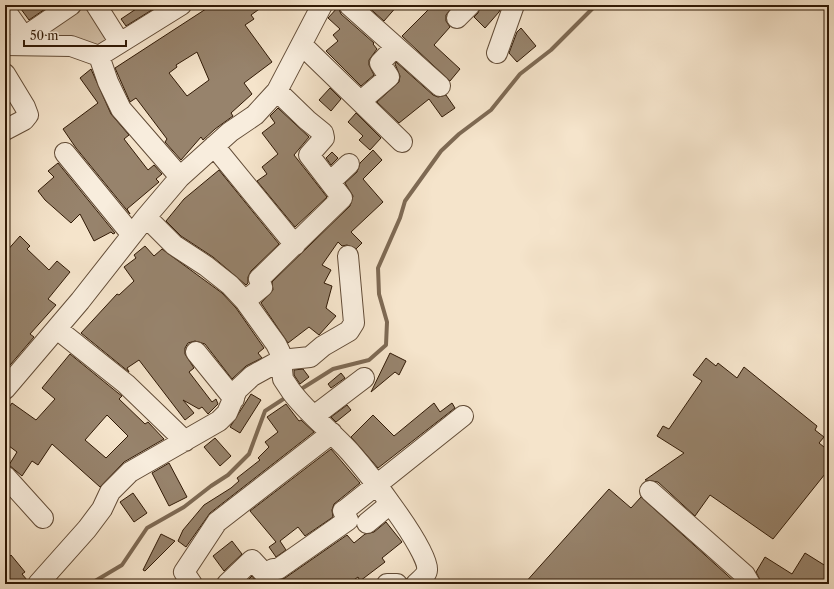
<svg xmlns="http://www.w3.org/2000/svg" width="834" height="589" viewBox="0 0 834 589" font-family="'Libre Caslon Text',serif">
<rect width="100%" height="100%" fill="#f5e4cb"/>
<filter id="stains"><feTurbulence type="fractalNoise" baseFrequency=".005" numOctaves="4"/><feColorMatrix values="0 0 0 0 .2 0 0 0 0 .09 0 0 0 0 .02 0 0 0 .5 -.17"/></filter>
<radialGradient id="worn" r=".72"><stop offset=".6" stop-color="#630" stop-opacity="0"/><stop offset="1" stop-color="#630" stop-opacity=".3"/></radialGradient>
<!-- green -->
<path fill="#d4c2aa" stroke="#826e58" d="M67,5H92L117,43L92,51L5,43V16L24,25Z"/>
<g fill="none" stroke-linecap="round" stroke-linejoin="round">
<!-- stream -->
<path stroke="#7e6a54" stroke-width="4" d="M298,391L333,369L369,360L386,345L387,322L379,294L378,268L400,218L405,201L441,151L459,134L491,110L520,74L551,50L596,5
M90,584L122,565L147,528L184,507L211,486L228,475L249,454L265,411L288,396"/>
</g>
<!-- building -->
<path fill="#97836c" stroke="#311a06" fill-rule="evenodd" d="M18,5H51L29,20Z
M142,5H153L155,8L126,26L121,19Z
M212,5H265L251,15L254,19L245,25L272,62L244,83L252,94L231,113L233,116L215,129L203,140L201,137L181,160L165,142L167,139L136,98L130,102L115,68ZM197,52L209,80L187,96L169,73L177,67L176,65Z
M366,5H398L384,21Z
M433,5H454L446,15V21L450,27L434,45L460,69L450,81L402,36Z
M481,5H502L499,12L485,28L474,17L478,13Z
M338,7L341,14L374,43L373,44L377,49L369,60V65L374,75L361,86L326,51L338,41L333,35L340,29L328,18Z
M521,28L536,46L517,62L509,53L517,32Z
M396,62L433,95L438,97L446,95L455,108L442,117L429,99L399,123L377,102L399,82L400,76L395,64Z
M91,69L111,114L129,135L124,139L148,170L154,165L162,174L156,179L159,182L127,209L130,214L76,148L63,129L98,103L80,78Z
M330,88L341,99L331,111L319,100Z
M278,108L309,137L294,155L327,197L295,227L257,181L267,174L262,167L278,154L262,133L275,123L270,116Z
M356,113L381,138L370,150L359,140L363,136L348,122Z
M373,150L382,160L363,179L383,202L351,232L362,243L356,249L347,245L342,246L338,242L322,265L331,270L324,283L332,286L326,308L336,316L319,335L309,327L288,343L261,303L273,290L272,282L350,206L353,196L345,183L357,172L360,163Z
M332,152L338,158L331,165L326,158Z
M58,163L115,233L113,234L111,232L94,241L80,214L71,223L45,200L38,191L54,177L48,171Z
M219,170L279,244L251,271L248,277V283L246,285L213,257L181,236L166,221L184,199Z
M20,236L30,246L27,249L49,270L57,261L70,272L48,299L56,305L30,334L34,337L5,371V253Z
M145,246L154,256L162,249L222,293L236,308L264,348L258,353L262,358L246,366L232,379L205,344L195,341L188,343L185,348V354L194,368L189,372L212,402L216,399L218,404L208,414L202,407L199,409L183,400L194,413L185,420L139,360L127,368L129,372L81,333L117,294L119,295L134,281L124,267L136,258L134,255Z
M390,353L406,361L399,375L395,372L371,392Z
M70,354L118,393L122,396L119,399L145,424L148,422L164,439L124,462L100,487L52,444L38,465L32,461L22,476L9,465L17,452L5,443V413L12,403L36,420L55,399L42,388ZM107,415L128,436L106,458L85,440Z
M706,358L716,366L718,363L737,378L744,367L817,426L815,430L824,437L819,443L829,451V469L773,539L710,495L695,516L658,482L645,480L684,453L657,436L663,426L669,429L702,381L693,375Z
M303,369L309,377L300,384L294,375V370Z
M341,373L345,378L331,388L328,384Z
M251,394L261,400L240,433L230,427Z
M434,403L440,412L452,403L455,408L378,468L351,437L373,415L394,436Z
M286,404L299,421L301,420L314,432L210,513L186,547L178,541L183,530L204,505L231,488L239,481L237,478L260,460L258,458L269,447L265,442L278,432L267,417Z
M347,405L351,410L336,422L331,417Z
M215,438L231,456L220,466L204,447Z
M331,449L360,483L334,504L332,510L333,517L305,536L298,527L280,541L286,550L276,557L269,547L276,542L250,511Z
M169,463L187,497L169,506L152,473Z
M609,489L631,508L641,497L737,584H524Z
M133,493L147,513L134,522L120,502Z
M386,522L402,542L382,558L385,562L360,581L358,577L348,584H270L285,578L347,535L354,543L365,534L374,532Z
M161,534L175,541L145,571L143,570Z
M232,541L242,554L224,571L213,556Z
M805,553L829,568V584H768L760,580L756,572L765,557L792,574Z
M11,555L25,572L22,574L27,580V584H5V561Z
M252,576L257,582L260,584H249L247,581Z"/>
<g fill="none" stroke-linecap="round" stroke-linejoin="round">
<!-- minor casing -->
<g stroke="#624c37" stroke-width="22">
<path id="minor" d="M96,5L120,43
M349,5L440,86
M5,10L29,44
M457,18L470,5
M24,37L71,5
M5,45L71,46L99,56L108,82L121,109L180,177
M302,45L402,142
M497,53L514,5
M99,56L181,5
M5,74L25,107L28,115L24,120L5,130
M361,101L389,77L380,63L395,47
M214,146L295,245
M65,153L132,235
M330,182L349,164
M146,217L174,245L206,266L230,285L245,301L276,344L280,352L283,379L291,391C307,413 331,431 350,452C365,469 430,551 427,570C427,575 420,580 416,584
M245,301L262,287L259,279L342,198L309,155L324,138L323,133L307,120L277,91
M57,329L126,384L185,441
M196,352L234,399
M5,389L80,301L146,217L180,177L230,132L255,115L277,91L322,5
M314,416L364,378
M5,476L43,518
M650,491L745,575L750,584
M367,523L390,504
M38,584L87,529L102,509L110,492L130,472L219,421L227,413L237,390L252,376L281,360L310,357L323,346L349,331L354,323L348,256
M192,584L184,572L217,522L332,433
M227,584L252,560L265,574L273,569H278L348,520L343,511L345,510L463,416
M387,584H397"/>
</g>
<!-- minor -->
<use href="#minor" stroke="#f8eddd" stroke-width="20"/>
</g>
<!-- margin -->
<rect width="834" height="589" fill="none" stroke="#f5e4cb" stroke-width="20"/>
<rect x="6" y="6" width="822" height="577" fill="none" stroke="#311a06" stroke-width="2"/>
<rect x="10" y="10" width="814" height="569" fill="none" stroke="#311a06"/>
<!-- scale -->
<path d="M24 40v6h102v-6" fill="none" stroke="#311a06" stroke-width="2"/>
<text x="30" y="40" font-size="12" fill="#311a06" stroke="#f8eddd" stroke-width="3" paint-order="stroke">50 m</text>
<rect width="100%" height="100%" filter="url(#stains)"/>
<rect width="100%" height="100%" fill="url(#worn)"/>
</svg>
